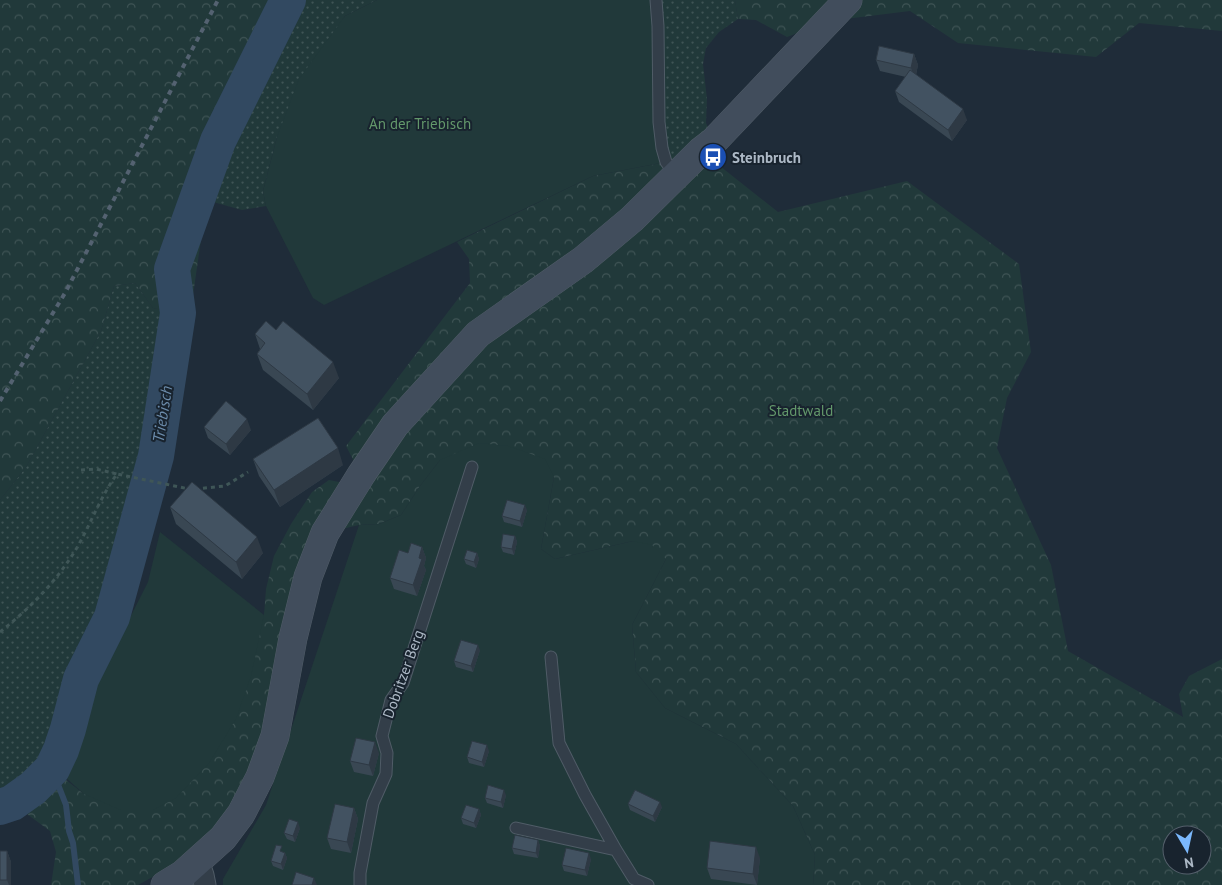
<svg xmlns="http://www.w3.org/2000/svg" width="1222" height="885" viewBox="0 0 1222 885" font-family="'PT Sans',sans-serif">
<defs>
<pattern id="grass-dots" width="8" height="8" patternUnits="userSpaceOnUse" patternTransform="scale(1.25)"><rect width="8" height="8" fill="#21393a"/><path d="M2 2h.1M6 6h.1" fill="none" stroke="#3f5455" stroke-width="1.8" stroke-linecap="round"/></pattern>
<pattern id="forest-crowns" width="20" height="18" patternUnits="userSpaceOnUse" patternTransform="scale(1.25)"><rect width="20" height="18" fill="#21393a"/><path d="M2 6a3 3 0 1 1 6 0M12 15a3 3 0 1 1 6 0" fill="none" stroke="#3f5455"/></pattern>
</defs>
<rect width="100%" height="100%" fill="#1f2c39"/>
<!-- grass -->
<path fill="url(#grass-dots)" d="M293,0H377L345,16L277,137L263,191L266,206L242,210L213,202L207,198L229,131Z
M656,0H735L738,19L719,32L706,48L703,64L707,99L706,123L714,141L677,176L666,162Z
M135,283L153,308L178,313L156,456L112,617L81,679L68,729L61,750L52,769L33,788L12,803L0,807V500L26,467L101,331L114,286Z"/>
<!-- forest -->
<path fill="url(#forest-crowns)" fill-rule="evenodd" d="M0,0H293L229,131L207,198L192,302L178,313L153,308L135,283L114,286L101,331L26,467L0,500Z
M735,0H1222V31L1139,23L1096,57L958,43L910,11L829,21L787,37L756,20L738,19Z
M701,151L778,212L907,181L1019,264L1031,352L1007,398L997,448L1051,565L1068,651L1183,717L1179,694L1189,676L1222,659V885H813L815,855L793,806L736,744L665,708L636,672L632,625L666,559L633,541L555,559L541,549L554,477L440,460L420,486L401,515L379,524L359,525L325,533L361,475L346,446L470,283L469,259L457,242L593,176L666,162L677,175ZM1172,835H1202V865H1172Z
M329,480L349,484L263,740L235,805L185,859L138,885H51L56,852L50,831L12,803L33,788L52,769L84,794L264,615L266,589L274,556L291,524L312,492Z"/>
<!-- green -->
<path fill="#21393a" d="M377,0H656L666,162L593,176L324,305L313,298L266,206L263,191L277,137L299,79L345,16Z
M479,443L508,446L545,459L554,477L541,549L555,559L633,541L652,545L666,559L632,625L636,672L665,708L736,744L793,806L815,855L813,885H223V879L266,805L359,525L379,524L401,515L420,486L440,460Z
M160,532L264,615L251,676L236,719L209,763L176,798L153,810H121L84,794L66,778L75,758L77,737L95,687L148,582Z"/>
<g fill="none" stroke-linecap="round" stroke-linejoin="round">
<!-- stream -->
<path stroke="#324961" stroke-width="6" d="M52,769L66,805L69,831L73,843L78,885"/>
<!-- river -->
<path stroke="#324961" stroke-width="36" d="M0,807L12,803L33,788L52,769L61,750L68,729L81,679L112,617L156,456L178,313L172,269L218,141L288,0"/>
<!-- lane casing -->
<g stroke="#505c67" stroke-width="13">
<path id="lane" d="M656,0L658,26L659,122L662,148L666,162L677,176
M551,657L559,743L585,795L616,850L634,879L648,885
M516,828L616,850
M360,885V873L373,803L386,774L387,753L382,736L391,700L403,683L472,467"/>
</g>
<!-- street casing -->
<g stroke="#505c67" stroke-width="23">
<path id="street" d="M198,861L203,875L205,885"/>
</g>
<!-- secondary casing -->
<g stroke="#505c67" stroke-width="29">
<path id="secondary" d="M165,885L183,874L223,838L241,814L260,777L275,736L293,638L308,577L325,533L361,475L395,425L478,334L583,260L632,219L701,151L714,141L848,0"/>
</g>
<!-- path -->
<path stroke="#3f5657" stroke-width="3" stroke-dasharray="4 4" stroke-linecap="butt" d="M81,470L96,469L117,474
M195,489L225,486L248,472
M0,632C29,609 55,583 75,551C90,526 100,497 117,474L189,489"/>
<!-- lane -->
<use href="#lane" stroke="#333e49" stroke-width="11"/>
<!-- street -->
<use href="#street" stroke="#333e49" stroke-width="21"/>
<!-- secondary -->
<use href="#secondary" stroke="#414d5c" stroke-width="28"/>
<!-- rail -->
<path stroke="#546271" stroke-width="4" stroke-dasharray="5 5" stroke-linecap="butt" d="M0,401L65,293L218,0"/>
</g>
<!-- wall -->
<path fill="#394753" d="M914,54L918,65L916,75L967,120L952,141L899,102L895,91L906,77L880,71L876,60Z
M276,330L339,378L313,410L263,370L257,354L260,349L255,334Z
M204,427L251,430L230,455L208,438Z
M253,459L343,465L280,507L259,476Z
M170,507L263,553L242,579L176,524Z
M527,510L522,527L504,522L502,516Z
M515,536L517,542L514,555L503,552L501,547Z
M422,547L426,558L424,566L426,570L417,596L394,589L390,578L408,553Z
M477,553L479,559L476,568L466,564L464,559Z
M480,650L473,672L456,667L454,661Z
M489,751L484,767L469,763L467,757Z
M379,753L373,776L354,772L350,761Z
M506,795L503,808L487,803L485,798Z
M628,804L662,807L655,822L630,810Z
M354,808L358,819L351,853L331,849L327,838Z
M479,809L481,815L476,828L463,824L461,818Z
M300,828L295,842L287,839L284,833Z
M538,840L540,846L538,858L514,854L512,848Z
M0,851H7L11,862V885H0Z
M284,852L285,853L287,858L283,870L273,866L271,861Z
M760,858L757,885L711,879L707,868Z
M591,859L587,876L564,871L562,865Z"/>
<!-- shaded-wall -->
<path fill="#2e3944" d="M914,54L918,65L915,79L911,68Z
M963,109L967,120L952,141L948,130Z
M333,362L339,378L313,410L307,394Z
M247,419L251,430L230,455L226,444Z
M338,448L343,465L280,507L274,490Z
M525,505L527,510L522,527L520,521Z
M515,536L517,542L514,555L512,549Z
M257,537L263,553L242,579L236,562Z
M422,547L426,558L424,566L426,570L417,596L413,585L419,558Z
M477,553L479,559L476,568L474,562Z
M478,645L480,650L473,672L471,666Z
M375,742L379,753L373,776L369,765Z
M487,745L489,751L484,767L482,762Z
M504,790L506,795L503,808L501,802Z
M660,802L662,807L655,822L653,816Z
M354,808L358,819L351,853L347,842Z
M479,809L481,815L476,828L474,823Z
M298,822L300,828L295,842L293,836Z
M538,840L540,846L538,858L536,853Z
M756,847L760,858L757,885L753,874Z
M7,851L11,862V885H9L7,880Z
M285,853L287,858L283,870L281,864Z
M589,853L591,859L587,876L585,870Z
M314,878L317,885H312Z"/>
<!-- building -->
<path fill="#425261" stroke="#2e3944" d="M879,46L914,54L911,68L876,60Z
M910,70L963,109L948,130L895,91Z
M266,321L276,330L283,321L333,362L307,394L257,354L265,343L255,334Z
M226,401L247,419L226,444L204,427Z
M318,418L338,448L274,490L253,459Z
M192,482L257,537L236,562L170,507Z
M507,500L525,505L520,521L502,516Z
M503,534L515,536L512,549L501,547Z
M411,543L422,547L419,558L422,559L413,585L390,578L399,550L408,553Z
M467,550L477,553L474,562L464,559Z
M461,640L478,645L471,666L454,661Z
M356,738L375,742L369,765L350,761Z
M472,741L487,745L482,762L467,757Z
M488,785L504,790L501,802L485,798Z
M635,790L660,802L653,816L628,804Z
M335,804L354,808L347,842L327,838Z
M466,805L479,809L474,823L461,818Z
M289,819L298,822L293,836L284,833Z
M515,835L538,840L536,853L512,848Z
M710,841L756,847L753,874L707,868Z
M276,845L282,846L280,851L285,853L281,864L271,861Z
M566,848L589,853L585,870L562,865Z
M0,851H7V880H0Z
M296,872L314,878L312,885H292Z"/>
<!-- icons -->
<defs>
<g id="bus-disc" transform="scale(1.4375)"><circle r="9.5" fill="#1a4fb4" stroke="#18232e"/><path d="M-5-6H5V4H4V6H2V4H-2V6H-4V4H-5ZM-3.5-4V0h7V-4ZM-3.5 1.2v1.5H-2V1.2ZM2 1.2v1.5H3.5V1.2Z" fill="#fff"/></g>
</defs>
<g fill-rule="evenodd">
<use href="#bus-disc" x="713" y="157"/>
</g>
<g text-anchor="middle" dominant-baseline="central" stroke-width="4" stroke-linejoin="round" paint-order="stroke">
<!-- park labels -->
<g font-size="15" fill="#63986b" stroke="#18232e">
<text x="420" y="123">An der Triebisch</text>
<text x="801" y="410">Stadtwald</text>
</g>
<!-- poi labels -->
<g font-size="15" font-weight="bold" fill="#adb9c6" stroke="#18232e" text-anchor="start">
<text x="732" y="157">Steinbruch</text>
</g>
<!-- street labels -->
<g font-size="15" fill="#adb9c6" stroke="#18232e">
<text transform="translate(403 674) rotate(-70)">Dobritzer Berg</text>
</g>
<!-- water labels -->
<g font-size="16" font-style="italic" fill="#6c8cab" stroke="#18232e">
<text transform="translate(162 414) rotate(-81)">Triebisch</text>
</g>
</g>
<!-- north arrow -->
<g transform="translate(1187 850) rotate(171)"><circle r="24" fill="#18232e" stroke="#545f6b"/>
<path d="M0-4L9 19L0 12L-9 19Z" fill="#7bb8fd"/>
<text y="-8" font-size="14" font-weight="bold" text-anchor="middle" fill="#adb9c6">N</text>
</g>
</svg>
